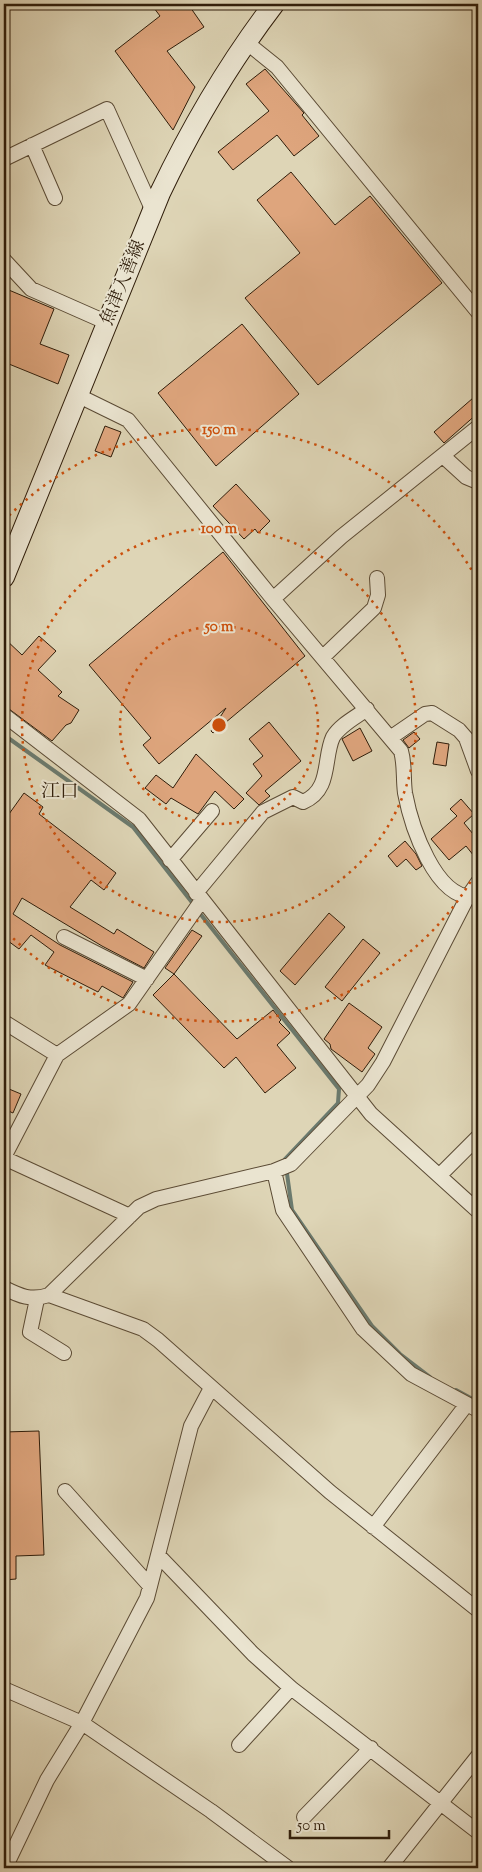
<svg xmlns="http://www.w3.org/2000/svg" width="482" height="1872" viewBox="0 0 482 1872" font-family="'Sorts Mill Goudy','Noto Serif JP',serif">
<rect width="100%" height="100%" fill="#ded5b6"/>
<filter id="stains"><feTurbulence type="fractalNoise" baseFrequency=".004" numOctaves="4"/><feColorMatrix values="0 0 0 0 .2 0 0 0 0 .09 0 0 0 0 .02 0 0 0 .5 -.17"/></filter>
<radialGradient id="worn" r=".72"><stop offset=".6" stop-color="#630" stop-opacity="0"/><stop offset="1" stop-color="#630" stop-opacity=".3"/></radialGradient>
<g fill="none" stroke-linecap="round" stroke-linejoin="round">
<!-- stream -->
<path stroke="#6b7a6e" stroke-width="4" d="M4,735L133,827L194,905
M198,911L339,1089L338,1103L285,1159L292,1210L372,1326L400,1354L430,1377
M456,1390L478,1402"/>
</g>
<!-- building -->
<path fill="#dea57d" stroke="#2f1d0a" d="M151,4H188L204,27L167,51L195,87L173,130L115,51L160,16Z
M265,69L304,113L302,115L319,136L294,156L277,135L233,170L218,152L269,111L246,84Z
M291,172L335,225L370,196L442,283L318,385L245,298L300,253L257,200Z
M4,288L54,309L40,344L69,355L58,384L4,362Z
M242,324L299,394L216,466L158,393Z
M473,398L478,405V413L444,443L434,432Z
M105,426L121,432L111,457L95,451Z
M236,484L270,521L258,533L255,529L244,539L213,506Z
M223,552L305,656L213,733L211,731L226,708L159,764L143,745L151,738L89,665Z
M39,636L56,651L38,670L62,692L58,696L79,710L71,723L66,725L52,741L5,706L8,682L4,678V638L22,655Z
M269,722L301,761L265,791L270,796L259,805L246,793L262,776L253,764L263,756L249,739Z
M360,728L372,751L353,761L342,739Z
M414,732L420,739L409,748L403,740Z
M437,742L449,744L446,766L433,764Z
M196,754L244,799L234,809L215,791L198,814L171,798L166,804L145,788L156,775L173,788Z
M24,793L43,807L39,814L116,873L104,890L91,880L70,907L114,934L117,929L154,952L144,968L102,946L22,898L13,914L60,945L133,982L123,998L102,986L98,992L45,965L54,952L31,935L19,949L4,938V821Z
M461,799L474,814L464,823L478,840V861L466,846L449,860L431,839L457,816L450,809Z
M405,841L416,854L422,866L416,870L406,859L397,867L388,856Z
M329,913L345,927L295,985L280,971Z
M192,930L202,936L174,974L165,968Z
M363,939L380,953L342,1001L325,987Z
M174,974L237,1039L273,1010L281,1020L279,1022L290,1033L277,1045L296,1068L265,1093L236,1057L224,1068L153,995Z
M349,1003L382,1027L368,1048L375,1054L362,1072L331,1049L330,1044L324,1039Z
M9,1089L21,1094L13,1113L4,1109V1102Z
M39,1431L44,1555L16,1556V1579L4,1580V1432Z"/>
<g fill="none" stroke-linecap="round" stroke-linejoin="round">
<!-- street casing -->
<g stroke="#5b4b35" stroke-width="16">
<path id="street" d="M246,42L277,67L478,312
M32,145L55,198
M4,159L107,109L153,211
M4,260L31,289L108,323
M79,396L128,420L273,599L401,751C405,765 403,778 405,793C411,825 435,900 475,897
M443,456L466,477L478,482
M273,599L341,537L478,427
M323,657L374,608L378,595L377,578
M4,715L139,819L371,1114L478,1211
M390,738L425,714L432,713L459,730L466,738L478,771
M170,860L212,811
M196,893L263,812L293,797L303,802C332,790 323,758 333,737C340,725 356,717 367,709
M64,937L147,979
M4,1022L57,1055
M4,1157L57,1055L129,1004L202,900
M4,1158L130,1216
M274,1171L283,1210L363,1329L411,1374L478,1410
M440,1175L478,1137
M4,1288C20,1296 31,1301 49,1295L139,1207L156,1199L274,1171L291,1164L368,1085L383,1062L467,898L478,882
M49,1295L143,1329L158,1340L330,1492L478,1610
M37,1299L30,1332L64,1353
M65,1491L150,1586
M373,1527L467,1404
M158,1555L253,1654L291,1688L478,1832
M4,1689L82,1723L211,1811L288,1868
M239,1745L291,1688
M304,1817L371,1748
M5,1868L47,1780L82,1723L147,1598L191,1426L211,1388
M389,1868L478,1756"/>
</g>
<!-- secondary casing -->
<g stroke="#2f1d0a" stroke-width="22">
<path id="secondary" d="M4,577L160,193C192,126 229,63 274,4"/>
</g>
<!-- street -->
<use href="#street" stroke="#eae4d0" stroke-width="14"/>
<!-- secondary -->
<use href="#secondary" stroke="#eae4d0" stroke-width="20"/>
</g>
<!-- distance rings -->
<g fill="none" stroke="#cc500c" stroke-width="2.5" stroke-dasharray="2.5 5">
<circle cx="219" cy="725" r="99"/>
<circle cx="219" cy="725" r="197"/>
<path d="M478 869A296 296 0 0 1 4 929M4 521A296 296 0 0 1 478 581"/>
</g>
<g text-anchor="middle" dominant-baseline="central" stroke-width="4" stroke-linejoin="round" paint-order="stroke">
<!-- street labels -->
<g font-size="18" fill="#2f1d0a" stroke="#eae4d0">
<text transform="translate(124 283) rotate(-68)">魚津入善線</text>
</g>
<!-- neighbourhood labels -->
<g font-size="19" fill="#2f1d0a" stroke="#eae4d0">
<text x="60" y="792">江口</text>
</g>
</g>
<circle cx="219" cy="725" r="8" fill="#cc500c" stroke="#eae4d0" stroke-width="2.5"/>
<g font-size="15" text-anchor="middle" font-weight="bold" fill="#cc500c" stroke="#eae4d0" stroke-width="4" stroke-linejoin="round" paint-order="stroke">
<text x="219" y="434">150 m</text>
<text x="219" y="533">100 m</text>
<text x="219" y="631">50 m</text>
</g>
<!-- margin -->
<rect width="482" height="1872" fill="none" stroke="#ded5b6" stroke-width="20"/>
<rect x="5" y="5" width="472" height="1862" fill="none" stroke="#2f1d0a" stroke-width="2.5"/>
<rect x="10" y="10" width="462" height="1852" fill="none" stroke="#2f1d0a"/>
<!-- scale -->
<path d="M290 1830v8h99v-8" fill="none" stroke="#2f1d0a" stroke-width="2.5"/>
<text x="297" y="1830" font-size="15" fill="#2f1d0a" stroke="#eae4d0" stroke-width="4" paint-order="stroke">50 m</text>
<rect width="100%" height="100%" filter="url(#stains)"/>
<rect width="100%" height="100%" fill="url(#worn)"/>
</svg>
